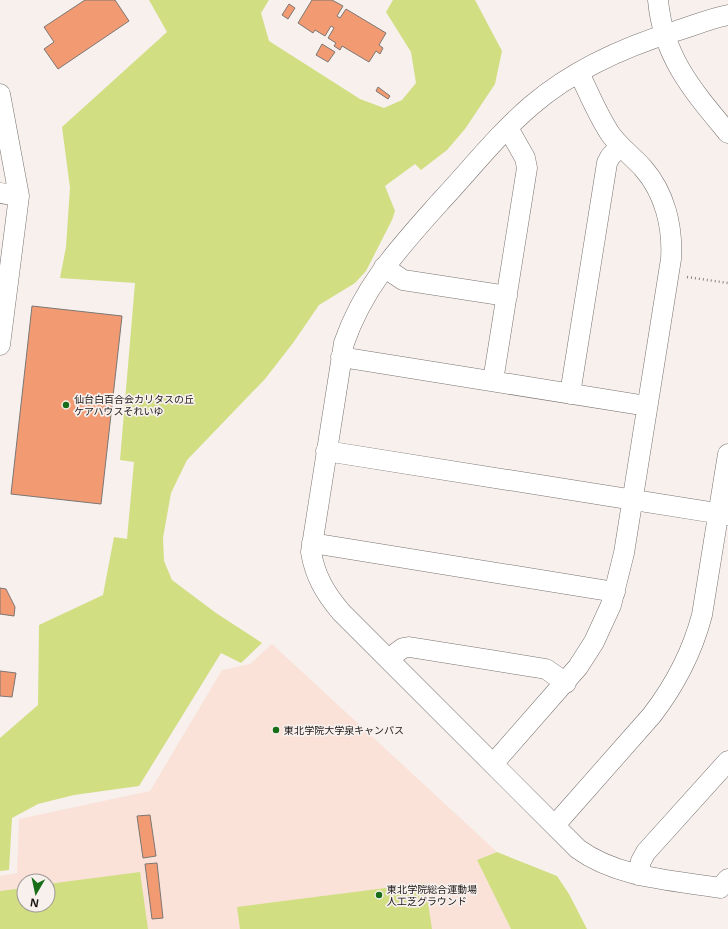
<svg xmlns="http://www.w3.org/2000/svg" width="728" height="929" viewBox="0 0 728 929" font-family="'Open Sans','Noto Sans JP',sans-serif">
<rect width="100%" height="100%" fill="#f7f0ed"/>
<!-- education -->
<path fill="#fae2d8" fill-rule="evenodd" d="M272,644L497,852L477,860L511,929H0V876L17,873L19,819L150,791L222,670L250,664ZM24,881H48V905H24Z"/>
<!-- green -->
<path fill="#d1de82" d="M149,0H269L261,13L269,41L360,99L384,108L402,100L416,83L411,52L386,12L393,0H475L502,51L495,84L465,129L447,150L421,170L415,164L385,186L395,211L392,220L366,271L355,283L319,305L293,343L265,379L187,460L171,493L163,538L164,561L172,580L216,613L262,643L241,663L221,653L139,786L74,795L38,804L12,818L9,870L0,871V738L38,705L39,625L103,595L114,537L127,539L134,462L120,460L135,283L60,278L66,247L70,188L62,127L167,32Z
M497,852L557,876L569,894L587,929H511L477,860Z
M140,872L148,929H0V891L24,888V905H48V884Z
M425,883L432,929H240L237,907Z"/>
<!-- building -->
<path fill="#f29b72" stroke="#7c7673" d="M85,0H115L129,21L58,69L44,49L54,42L44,27Z
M312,0H332L343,6L337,16L340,18L346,9L386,33L379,45L383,48L380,54L376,51L369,62L342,46L340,50L334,46L336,43L328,38L334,28L331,26L325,36L315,30L313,33L298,23Z
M289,4L295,8L288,19L282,15Z
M322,44L335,52L328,62L316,55Z
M378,87L390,96L388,99L376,91Z
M32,306L122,316L101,504L11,494Z
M0,588L6,589L15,607L14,616L0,614Z
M0,671L16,673L12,697L0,696Z
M150,815L156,856L143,858L137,816Z
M157,863L163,918L152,919L145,864Z"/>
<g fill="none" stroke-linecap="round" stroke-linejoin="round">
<!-- minor casing -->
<g stroke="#797370" stroke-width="21">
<path id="minor" d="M658,0C663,57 693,91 728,133
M728,15C711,18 693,26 676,31C624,47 573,70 532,105C498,134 470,170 440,202C400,247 364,285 344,343L311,552C315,576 325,593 341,612L578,849C618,878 672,880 720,888L728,879
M0,94L19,196L0,345
M0,193L19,196
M384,267L403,280L507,296
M341,357L647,406
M493,381L527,168L525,158L508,128
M570,394L607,163L610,157L620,146
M326,451L728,515
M312,543L615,592
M388,659L403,648L409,647L546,669L566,683
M493,764L578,667L594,642L611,605L624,553L671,259C673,227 665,193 643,168C633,157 620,147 611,135C598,116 589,93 579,73
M555,825L652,715C675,685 692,653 702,615L728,454
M638,875L641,861L646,852L728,761"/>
</g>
<!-- path -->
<path stroke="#898482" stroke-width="2.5" stroke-dasharray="1 3" stroke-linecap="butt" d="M687,277L728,283"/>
<!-- minor -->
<use href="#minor" stroke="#fff" stroke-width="20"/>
</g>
<!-- markers -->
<g fill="#186e18" stroke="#f7f0ed" stroke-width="1.5">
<circle cx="66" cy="405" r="4"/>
<circle cx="276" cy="730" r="4"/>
<circle cx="379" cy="895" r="4"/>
</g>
<g text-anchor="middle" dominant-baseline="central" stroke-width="3.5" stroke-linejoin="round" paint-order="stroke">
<!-- poi labels -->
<g font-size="10" fill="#1a1716" stroke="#f7f0ed" text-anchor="start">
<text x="74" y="399">仙台白百合会カリタスの丘<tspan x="74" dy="12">ケアハウスそれいゆ</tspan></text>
<text x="284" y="730">東北学院大学泉キャンパス</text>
<text x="387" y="889">東北学院総合運動場<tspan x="387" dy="12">人工芝グラウンド</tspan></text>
</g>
</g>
<!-- north arrow -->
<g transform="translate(36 893) rotate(189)"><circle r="19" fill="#f7f0ed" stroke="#9f9997"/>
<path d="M0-3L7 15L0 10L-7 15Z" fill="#186e18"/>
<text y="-6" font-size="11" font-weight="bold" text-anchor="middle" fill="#1a1716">N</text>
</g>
</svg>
